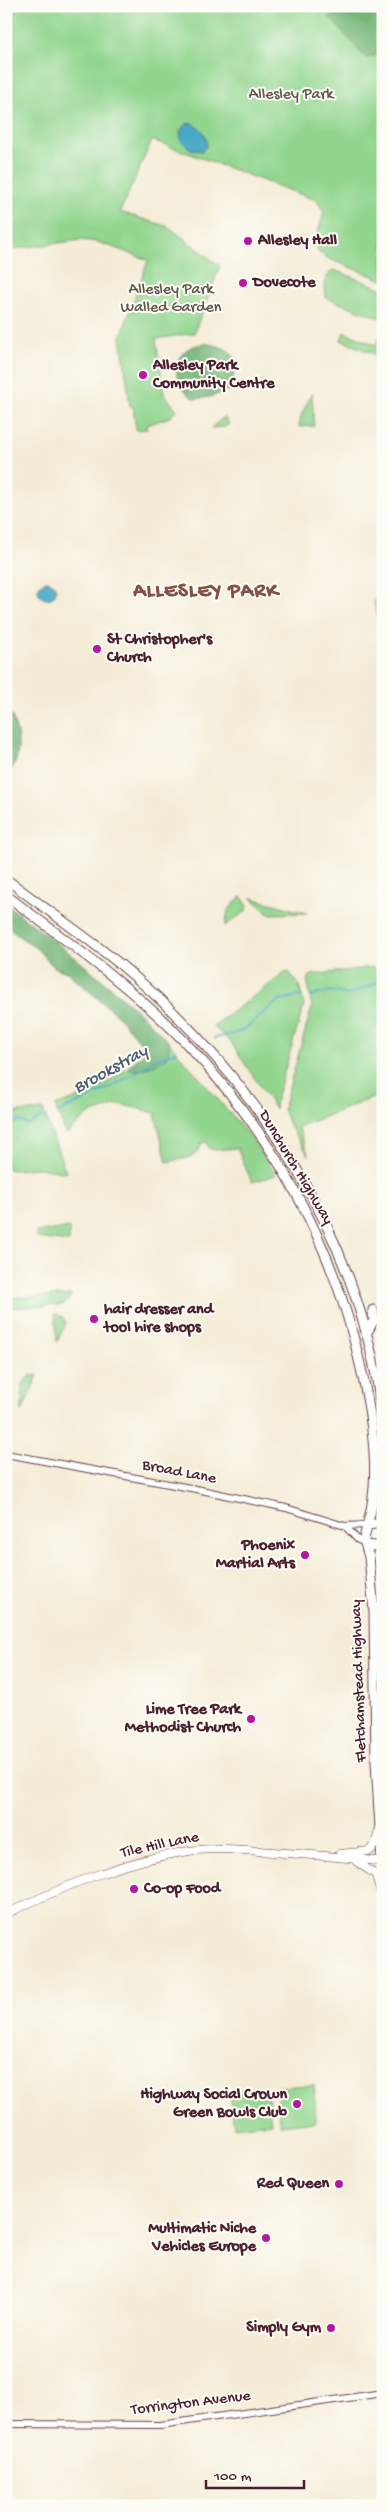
<svg xmlns="http://www.w3.org/2000/svg" width="389" height="2512" viewBox="0 0 389 2512" font-family="'Gochi Hand',sans-serif">
<rect width="100%" height="100%" fill="#fdfcf7"/>
<filter id="ink" filterUnits="userSpaceOnUse"><feTurbulence type="fractalNoise" baseFrequency=".02" numOctaves="2"/><feDisplacementMap in="SourceGraphic" scale="10" xChannelSelector="R" yChannelSelector="G"/><feConvolveMatrix kernelMatrix="1 2 1 2 8 2 1 2 1" color-interpolation-filters="sRGB"/></filter>
<filter id="wash" filterUnits="userSpaceOnUse"><feTurbulence type="fractalNoise" baseFrequency=".0096" numOctaves="4" result="noise"/><feDisplacementMap in="SourceGraphic" scale="20" xChannelSelector="R" yChannelSelector="G"/><feGaussianBlur stdDeviation="1.12" result="paint"/><feColorMatrix in="noise" values="0 0 0 0 0 0 0 0 0 0 0 0 0 0 0 0 0 1.4 0 .05"/><feComposite in="paint" operator="in"/></filter>
<g filter="url(#wash)">
<rect width="100%" height="100%" fill="#f4ecd6"/>
<!-- green -->
<path fill="#91d58e" stroke="#6e7a5c" d="M6,6H383V280L329,259L318,252L315,243L324,211L316,200L152,140L120,212L169,227L220,266L194,333L156,339L164,394L177,410L170,417L147,425V429L136,430L133,406H130L121,337L148,260L98,242L81,240L6,250Z
M334,270L383,289V319L326,298C325,286 322,277 334,270Z
M383,328V358L341,340L344,332L376,345Z
M312,393L314,426L299,427L301,416Z
M224,417L229,424L225,427L211,428Z
M383,592V615L378,621L374,602Z
M241,896L248,906L247,910L225,926L228,910Z
M251,897L252,898L307,913L268,914Z
M373,967L376,970L383,969V1094L298,1127L309,1156L289,1125L283,1109L312,1007L307,979L311,975Z
M289,972L299,985L304,1005L276,1099L275,1109L230,1041L213,1026L285,973Z
M165,1038L252,1139L276,1175L252,1182L237,1148L214,1150L209,1148L206,1142L201,1143C201,1159 179,1159 167,1162L155,1113L120,1104L89,1114L66,1134L55,1106C77,1099 104,1087 122,1072C137,1061 150,1049 165,1038Z
M43,1110L66,1173L40,1168L12,1170L6,1168V1113Z
M69,1228V1242L37,1238V1232Z
M72,1295L66,1303L62,1305L6,1308V1298Z
M55,1314L63,1317L66,1323L57,1342Z
M38,1375L22,1412V1383L29,1376Z
M314,2085L316,2121L280,2125L278,2087Z
M267,2090L271,2123L234,2127L230,2092Z"/>
<!-- forest -->
<path fill="#74b679" stroke="#5f6a52" d="M366,6H383V27L375,56L366,58L329,16L352,15Z
M204,343C238,349 241,358 229,390L211,397L194,399C178,387 168,366 186,350C191,346 199,345 204,343Z
M6,707C19,723 25,761 6,775Z
M6,904C64,948 120,991 170,1043L167,1058C155,1065 141,1074 127,1068L147,1050L118,1016L67,972L55,968L37,949L6,927Z"/>
<!-- water -->
<path fill="#48a7c7" stroke="#496379" d="M192,123C202,129 207,134 207,146L202,151L191,149L181,141L180,131L186,124Z
M38 590a9 9 0 1 1 18 0a9 9 0 1 1-18 0Z"/>
<g fill="none" stroke-linecap="round" stroke-linejoin="round">
<!-- stream -->
<path stroke="#48a7c7" stroke-width="2" d="M312,996L331,991L348,995L383,980
M214,1038C222,1036 233,1035 241,1031C266,1016 269,998 302,996
M59,1112L111,1087L150,1064L154,1059L176,1052
M6,1124L20,1121L28,1125L42,1117"/>
</g>
</g>
<g filter="url(#ink)">
<g fill="none" stroke-linecap="round" stroke-linejoin="round">
<!-- tertiary casing -->
<g stroke="#643e45" stroke-width="8">
<path id="tertiary" d="M6,1454L196,1489L286,1508L345,1526L366,1525
M345,1526L358,1540L366,1543
M6,2424L160,2425L383,2393"/>
</g>
<!-- secondary casing -->
<g stroke="#643e45" stroke-width="9">
<path id="secondary" d="M340,1854L370,1851L376,1842L378,1833
M356,1861L376,1875L383,1900
M6,1914C64,1886 126,1860 189,1851C217,1847 245,1850 273,1852C309,1855 347,1857 383,1862"/>
</g>
<!-- trunk casing -->
<g stroke="#643e45" stroke-width="11">
<path id="trunk" d="M6,879C44,908 84,935 121,965C259,1080 364,1242 383,1423
M6,895C67,942 131,986 184,1041C275,1136 335,1245 362,1373C372,1418 382,1481 367,1525
M366,1334L374,1320L373,1310
M383,1523L367,1525L364,1540L369,1557L374,1611L376,1762L383,1877
M366,1545L383,1547"/>
</g>
<!-- tertiary -->
<use href="#tertiary" stroke="#fff" stroke-width="6"/>
<!-- secondary -->
<use href="#secondary" stroke="#fff" stroke-width="8"/>
<!-- trunk -->
<use href="#trunk" stroke="#fff" stroke-width="9"/>
</g>
</g>
<!-- markers -->
<g fill="#b5179e" stroke="#fdfcf7" stroke-width="2">
<circle cx="248" cy="241" r="5"/>
<circle cx="243" cy="283" r="5"/>
<circle cx="143" cy="375" r="5"/>
<circle cx="97" cy="649" r="5"/>
<circle cx="94" cy="1319" r="5"/>
<circle cx="305" cy="1555" r="5"/>
<circle cx="251" cy="1719" r="5"/>
<circle cx="134" cy="1889" r="5"/>
<circle cx="297" cy="2104" r="5"/>
<circle cx="339" cy="2184" r="5"/>
<circle cx="266" cy="2238" r="5"/>
<circle cx="331" cy="2328" r="5"/>
</g>
<g text-anchor="middle" dominant-baseline="central" stroke-width="4" stroke-linejoin="round" paint-order="stroke">
<!-- park labels -->
<g font-size="16" fill="#5f5649" stroke="#fdfcf7">
<text x="291" y="95">Allesley Park</text>
<text x="171" y="290">Allesley Park<tspan x="171" dy="18">Walled Garden</tspan></text>
</g>
<!-- poi labels -->
<g font-size="16" font-weight="bold" fill="#4a1f2b" stroke="#fdfcf7" text-anchor="start">
<text x="258" y="241">Allesley Hall</text>
<text x="253" y="283">Dovecote</text>
<text x="153" y="366">Allesley Park<tspan x="153" dy="18">Community Centre</tspan></text>
<text x="107" y="640">St Christopher's<tspan x="107" dy="18">Church</tspan></text>
<text x="104" y="1310">hair dresser and<tspan x="104" dy="18">tool hire shops</tspan></text>
<text x="295" y="1546" text-anchor="end">Phoenix<tspan x="295" dy="18">Martial Arts</tspan></text>
<text x="241" y="1710" text-anchor="end">Lime Tree Park<tspan x="241" dy="18">Methodist Church</tspan></text>
<text x="144" y="1889">Co-op Food</text>
<text x="287" y="2095" text-anchor="end">Highway Social Crown<tspan x="287" dy="18">Green Bowls Club</tspan></text>
<text x="329" y="2184" text-anchor="end">Red Queen</text>
<text x="256" y="2229" text-anchor="end">Multimatic Niche<tspan x="256" dy="18">Vehicles Europe</tspan></text>
<text x="321" y="2328" text-anchor="end">Simply Gym</text>
</g>
<!-- street labels -->
<g font-size="16" fill="#4a1f2b" stroke="#fdfcf7">
<text transform="translate(295 1168) rotate(59)">Dunchurch Highway</text>
<text transform="translate(179 1473) rotate(11)">Broad Lane</text>
<text transform="translate(360 1681) rotate(-92)">Fletchamstead Highway</text>
<text transform="translate(160 1846) rotate(-12)">Tile Hill Lane</text>
<text transform="translate(191 2404) rotate(-7)">Torrington Avenue</text>
</g>
<!-- water labels -->
<g font-size="18" font-style="italic" fill="#495c71" stroke="#fdfcf7">
<text transform="translate(111 1070) rotate(-29)">Brookstray</text>
</g>
<!-- district labels -->
<g font-size="21" font-weight="bold" letter-spacing="1" fill="#844f46" stroke="#fdfcf7">
<text x="206" y="592">ALLESLEY PARK</text>
</g>
</g>
<!-- margin -->
<rect width="389" height="2512" fill="none" stroke="#fdfcf7" stroke-width="25"/>
<!-- scale -->
<path d="M206 2480v8h98v-8" fill="none" stroke="#4a1f2b" stroke-width="2.5"/>
<text x="214" y="2480" font-size="15" fill="#4a1f2b" stroke="#fdfcf7" stroke-width="4" paint-order="stroke">100 m</text>
</svg>
